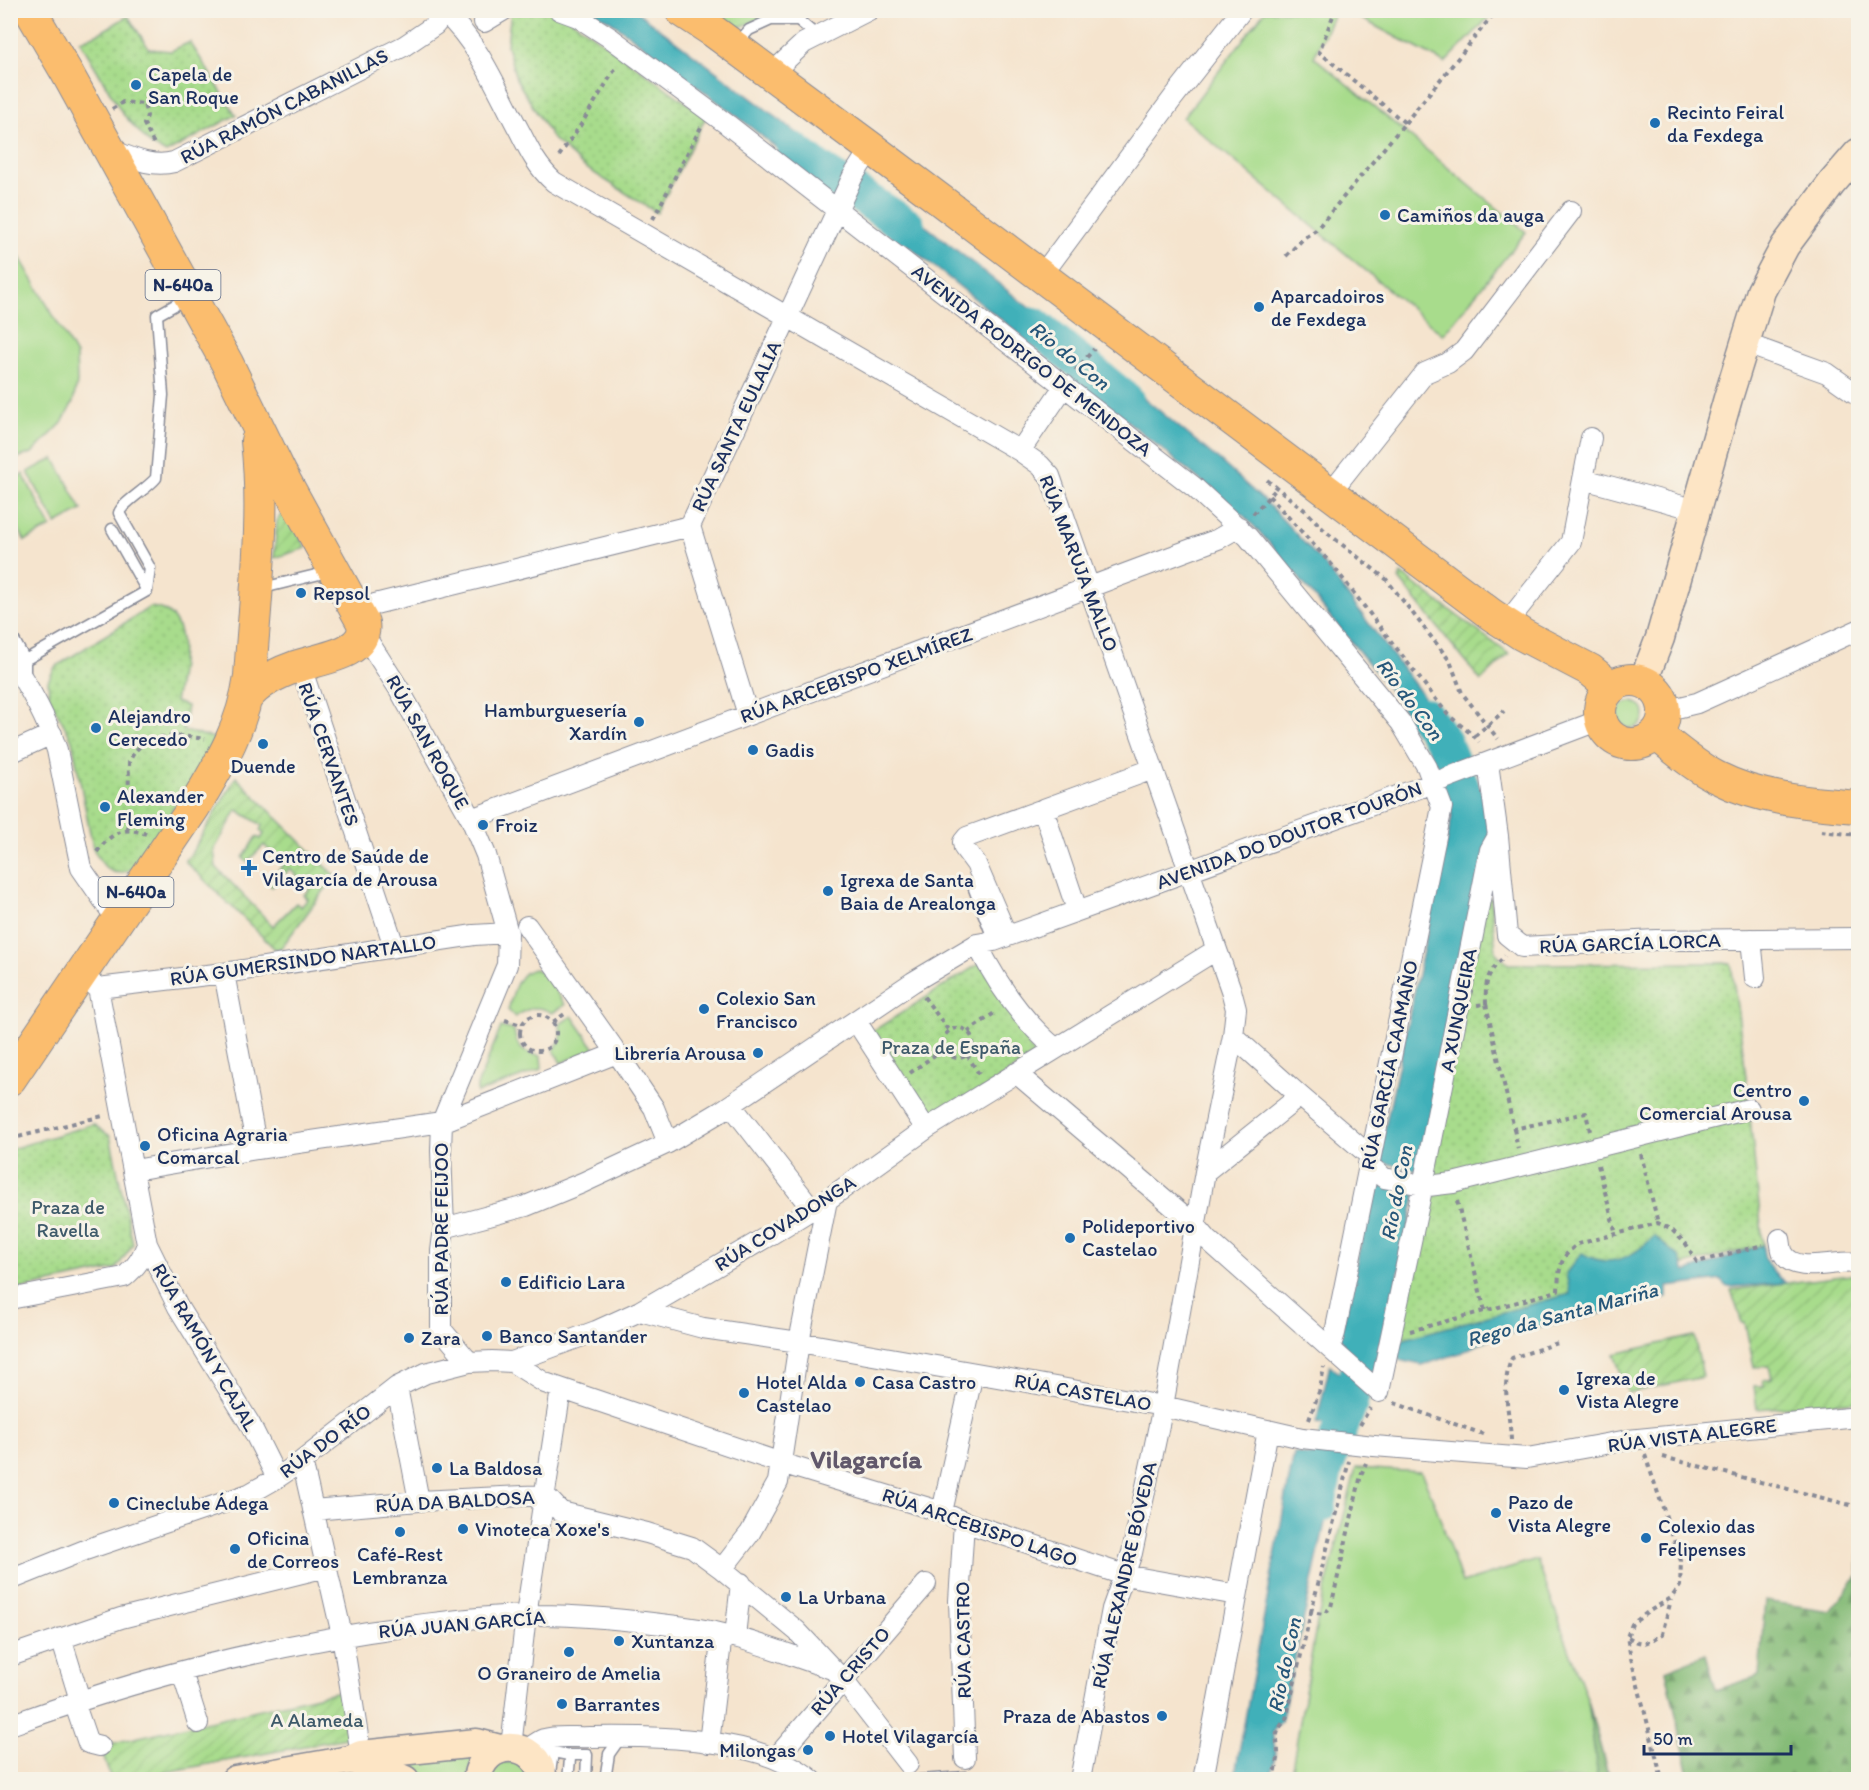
<svg xmlns="http://www.w3.org/2000/svg" width="1869" height="1790" viewBox="0 0 1869 1790" font-family="Itim,sans-serif">
<defs>
<pattern id="forest-firs" width="22" height="20" patternUnits="userSpaceOnUse" patternTransform="scale(1.5)"><rect width="22" height="20" fill="#86bc78"/><path d="M5 1l3.5 6h-7zM16 11l3.5 6h-7z" fill="#6d9966"/></pattern>
<pattern id="park-dots" width="8" height="8" patternUnits="userSpaceOnUse" patternTransform="scale(1.5)"><rect width="8" height="8" fill="#a8dc8c"/><path d="M2 2h.1M6 6h.1" fill="none" stroke="#90bd7b" stroke-width="1.8" stroke-linecap="round"/></pattern>
<pattern id="garden-furrows" width="10" height="10" patternUnits="userSpaceOnUse" patternTransform="scale(1.5)"><rect width="10" height="10" fill="#a8dc8c"/><path d="M-1 1l2-2M0 10L10 0M9 11l2-2" fill="none" stroke="#90bd7b"/></pattern>
</defs>
<rect width="100%" height="100%" fill="#f7f3e8"/>
<filter id="ink" filterUnits="userSpaceOnUse"><feTurbulence type="fractalNoise" baseFrequency=".0167" numOctaves="2"/><feDisplacementMap in="SourceGraphic" scale="12" xChannelSelector="R" yChannelSelector="G"/><feConvolveMatrix kernelMatrix="1 2 1 2 8 2 1 2 1" color-interpolation-filters="sRGB"/></filter>
<filter id="wash" filterUnits="userSpaceOnUse"><feTurbulence type="fractalNoise" baseFrequency=".008" numOctaves="4" result="noise"/><feDisplacementMap in="SourceGraphic" scale="24" xChannelSelector="R" yChannelSelector="G"/><feGaussianBlur stdDeviation="1.35" result="paint"/><feColorMatrix in="noise" values="0 0 0 0 0 0 0 0 0 0 0 0 0 0 0 0 0 1.4 0 .05"/><feComposite in="paint" operator="in"/></filter>
<g filter="url(#wash)">
<rect width="100%" height="100%" fill="#f5e4ce"/>
<!-- grass -->
<path fill="#a8dc8c" stroke="#628675" stroke-width="1.5" d="M706,11H780L735,29Z
M1265,11H1326L1333,16L1314,57L1526,232L1443,335L1183,118Z
M1347,11H1495L1445,63Z
M11,242L76,355L77,383L73,402L62,423L32,453L11,460Z
M54,458L82,510L56,524L28,472Z
M23,474L51,527L25,541L11,514V481Z
M1618 715a13 13 0 1 1 26 0a13 13 0 1 1-26 0Z
M535,969L544,973L565,1005L552,1013C537,1004 528,1008 515,1017L508,1010C513,995 516,971 535,969Z
M572,1016L595,1049L561,1063L554,1050L561,1039L560,1024Z
M501,1027L514,1030C516,1048 524,1054 541,1056L542,1069L477,1093V1086Z
M1356,1468L1421,1472L1435,1504L1462,1583L1537,1560L1588,1701L1609,1779L1290,1780L1317,1622Z
M461,1752L472,1758L468,1780L429,1779L399,1764Z
M497,1762H517L526,1771L529,1779H486Z"/>
<!-- forest -->
<path fill="url(#forest-firs)" stroke="#50766b" stroke-width="1.5" d="M1858,1554V1779H1690L1666,1670L1706,1654L1716,1690L1759,1676L1765,1601L1830,1611L1858,1576Z
M1588,1701L1609,1779H1598Z"/>
<!-- park -->
<path fill="url(#park-dots)" stroke="#628675" stroke-width="1.5" d="M511,11H559L706,117L657,213L583,166L553,139L516,79L507,45Z
M128,16L149,49L171,51L190,42L236,115L166,153L150,144L122,113L80,41L101,32Z
M150,607C196,610 180,673 175,702L187,706L183,731L215,738L210,754L134,867C113,881 102,867 93,848L72,740L49,697L48,681L55,667Z
M1482,897L1491,898L1496,953L1508,964L1731,963L1744,1058L1763,1245L1570,1294L1397,1341Z
M985,960L1034,1055L941,1120L865,1036Z
M93,1124L110,1136L133,1244L116,1269L11,1291V1149Z"/>
<!-- garden -->
<path fill="url(#garden-furrows)" stroke="#628675" stroke-width="1.5" fill-rule="evenodd" d="M285,514L289,515L306,548L274,558L277,521L280,516Z
M1401,574L1509,654L1481,681L1399,579Z
M236,777L335,876L281,948L275,949L185,861L191,854ZM237,810L262,825L260,831L264,834L261,839L256,837L243,858L247,862L264,845L284,865L267,882L272,887L290,869L310,889L304,895L308,899L301,907L296,903L273,926L216,867L214,850Z
M1858,1274V1401L1757,1409L1754,1386H1764L1763,1380L1772,1378L1769,1366L1754,1367L1745,1323H1742L1731,1290Z
M1694,1336L1703,1377L1628,1393L1614,1354Z
M344,1690L352,1737L124,1780L111,1779L100,1746Z"/>
<!-- water -->
<path fill="#3fb0b9" stroke="#2d708c" stroke-width="1.5" d="M590,11H636L809,142L837,170L827,189L742,120L609,20Z
M873,190L902,207L1080,348L1062,368L906,244L861,211Z
M1097,359L1220,461L1270,506L1324,564L1464,750L1434,761C1408,710 1369,663 1332,619C1303,583 1275,547 1242,514L1079,382Z
M1481,789L1487,817V837L1422,1172L1378,1161L1452,816L1448,803Z
M1374,1182L1416,1192L1377,1374L1339,1341Z
M1654,1236L1679,1257L1685,1272L1763,1245C1763,1263 1772,1273 1786,1283L1728,1287L1721,1280L1667,1287V1297L1557,1324L1493,1337L1460,1353L1422,1365L1403,1361L1395,1354L1397,1341L1570,1294L1566,1273L1582,1253C1609,1270 1634,1257 1654,1236Z
M1330,1365L1367,1399L1346,1427L1316,1423Z
M1294,1453L1339,1460L1281,1721C1266,1734 1276,1739 1275,1754C1274,1762 1272,1771 1270,1779H1234Z"/>
<g fill="none" stroke-linecap="round" stroke-linejoin="round">
<!-- river -->
<path stroke="#3fb0b9" stroke-width="36" d="M794,150L814,166L907,226
M1034,325L1126,400
M1424,715L1443,740L1470,808L1476,842
M1318,1506L1325,1470L1350,1403L1372,1311"/>
</g>
</g>
<g filter="url(#ink)">
<g fill="none" stroke-linecap="round" stroke-linejoin="round">
<!-- lane casing -->
<g stroke="#888a96" stroke-width="13">
<path id="lane" d="M771,10L787,20L812,10
M736,45L749,30L771,20H798L816,35
M147,591L150,568L119,513C122,503 147,489 156,478L163,395L157,315L189,297
M261,592L271,586L332,571
M10,633L25,660
M25,676V660L147,591L112,529
M974,889L994,941
M532,1752H553L550,1773
M553,1752L569,1755L570,1759L568,1780
M569,1755H587L586,1780
M605,1780L609,1754L621,1737
M919,1780L965,1777V1780"/>
</g>
<!-- street casing -->
<g stroke="#888a96" stroke-width="22">
<path id="street" d="M559,10L578,17L612,39L728,125L1194,487L1248,537L1401,723L1427,767L1442,807L1335,1333L1330,1348
M446,14C480,45 498,92 520,132C529,150 538,168 554,182L1020,451L1040,465L1050,476L1231,990L1236,1009L1233,1036L1205,1172L1163,1406L1132,1553L1112,1609L1080,1780
M484,22L504,10
M771,74L804,43L869,10
M109,149C130,157 151,168 174,162L404,46L435,25L447,10
M1042,275L1173,98L1242,10
M1744,343L1827,373L1858,395
M1020,451L1065,385
M1583,479L1697,510
M1330,493L1425,373L1448,363L1464,351L1571,211
M690,526L748,715
M361,617L363,611L375,604L690,526L853,176L871,148
M1506,624L1571,542L1591,438
M363,633L399,689L471,819L486,855L508,933L507,965L442,1122L441,1151L444,1228L441,1251V1329L469,1362
M10,659C30,688 46,717 57,750L81,868L117,920
M294,667L304,676L394,946
M1664,711L1697,703L1858,630
M10,753L52,734
M1488,763L1498,836L1507,935L1522,947L1656,940L1858,938
M1043,809L1074,901
M471,819L1218,539L1239,527
M1007,936L976,864L964,848L963,842L967,837L1153,769
M1751,939L1755,978
M977,944C996,982 1023,1021 1055,1048
M224,973L257,1149
M81,975L98,988L147,1244L178,1307L250,1424L277,1478
M98,988L224,973L474,935L508,933
M856,1021L926,1129
M1233,1036L1300,1096L1370,1156
M617,1053L654,1108L668,1143
M1016,1073L1196,1226L1208,1240L1379,1392L1423,1185L1490,850L1498,836
M731,1105L812,1209
M1368,1164L1384,1178L1428,1186L1453,1183L1749,1109
M134,1170L257,1149L442,1122L617,1053L527,926
M1205,1172L1300,1096
M444,1228L526,1206L582,1183L668,1143L720,1112L913,982L977,944L994,941L1436,782L1600,720
M1780,1239C1781,1243 1781,1249 1783,1253C1795,1276 1837,1259 1858,1263
M10,1299L124,1277C136,1267 142,1259 147,1244
M640,1311L703,1328L799,1342L1163,1406L1302,1438
M512,1362L596,1331L640,1311L770,1235L827,1200L926,1129L1216,950
M397,1387L419,1501
M1374,1446L1527,1458L1628,1440L1858,1417
M302,1461L342,1635L361,1755
M313,1510L419,1501L545,1495L561,1512L647,1533L692,1547L722,1569L797,1631L842,1679L908,1764
M942,1512L973,1373
M964,1522L959,1601L965,1758
M722,1569L750,1533L778,1482L799,1342L827,1200
M10,1580L85,1550L249,1494L277,1478L302,1461L397,1387L426,1373L469,1362L492,1361L512,1362L545,1383L781,1463L942,1512L964,1522L1124,1575L1237,1595
M735,1636L741,1583
M61,1638L80,1700
M10,1656L121,1618L326,1567
M182,1672L198,1723
M74,1702L88,1743L100,1746
M10,1725C139,1678 274,1644 410,1626C448,1621 488,1616 527,1615C579,1614 633,1620 685,1627C736,1633 783,1653 832,1669
M709,1743L722,1634
M511,1747L526,1615L561,1389
M525,1751C531,1747 538,1741 544,1739C558,1735 577,1738 590,1737C657,1736 759,1736 812,1780
M776,1758L926,1584
M1203,1780L1268,1430"/>
</g>
<!-- secondary casing -->
<g stroke="#888a96" stroke-width="31">
<path id="secondary" d="M1643,682L1660,638L1728,398L1761,291L1785,246L1832,183L1858,153
M352,1760L376,1767L405,1780
M235,1780L350,1760L361,1755L477,1743L500,1749
M477,1780C482,1737 538,1737 543,1780"/>
</g>
<!-- primary casing -->
<g stroke="#888a96" stroke-width="34">
<path id="primary" d="M30,10L67,73L227,363L280,472L363,623C369,655 316,659 295,667C278,673 258,683 247,697
M681,10L713,31L871,148L1492,615L1523,635L1590,670L1611,687
M1600 712a32 32 0 1 1 64 0a32 32 0 1 1-64 0Z
M1656,734C1675,749 1694,766 1716,777C1761,800 1809,803 1858,807
M10,1079L194,807C220,764 243,727 250,676C255,598 266,519 257,441"/>
</g>
<!-- path -->
<path stroke="#888a96" stroke-width="4" stroke-dasharray="4.5 4.5" stroke-linecap="butt" d="M112,109L123,102L144,104L147,116L144,124L154,144
M1405,123L1497,10
M559,156L580,126L617,66
M653,219L701,127
M1286,256L1305,237L1316,230L1405,123L1319,52L1333,16L1327,10
M1075,371L1094,349
M1267,480L1307,512L1326,532L1386,579L1450,661L1462,693L1498,739
M1269,496L1333,566L1448,715L1474,736L1479,742
M1253,514L1277,488
M1475,736L1504,711
M1597,740L1614,751L1640,754
M128,829L129,763C140,731 178,735 205,739
M1821,831L1858,835
M97,852C110,834 124,825 146,834
M924,997L949,1031
M1486,1004C1485,980 1487,973 1505,956
M1477,1005L1486,1004L1514,1129L1586,1113L1590,1131
M520 1033a18 18 0 1 1 36 0a18 18 0 1 1-36 0Z
M505,1020L521,1025
M553,1022L566,1013
M943 1043a15 15 0 1 1 30 0a15 15 0 1 1-30 0Z
M968,1032L997,1011
M967,1055L979,1074
M910,1073L943,1049
M1514,1129L1518,1149
M10,1139L103,1116
M1641,1154L1658,1223
M1598,1165L1616,1234
M1457,1201L1485,1311
M1410,1331L1558,1291C1559,1269 1559,1257 1578,1244L1658,1223L1672,1230L1686,1244L1697,1262L1763,1245
M1394,1403L1483,1434
M1309,1420L1320,1389L1324,1367
M1360,1425L1370,1408
M1511,1440C1510,1413 1500,1384 1512,1358L1561,1342
M1645,1455L1681,1561L1680,1586L1671,1598L1648,1612L1632,1624L1627,1637L1631,1658L1662,1780
M1663,1457L1858,1507
M1311,1612L1349,1461
M1628,1637C1644,1647 1647,1643 1662,1634L1671,1600
M1274,1780C1275,1772 1278,1763 1278,1755C1278,1736 1272,1736 1286,1719L1311,1612L1324,1614L1331,1607L1361,1475L1366,1463"/>
<!-- lane -->
<use href="#lane" stroke="#fff" stroke-width="10"/>
<!-- street -->
<use href="#street" stroke="#fff" stroke-width="20"/>
<!-- secondary -->
<use href="#secondary" stroke="#fde5c5" stroke-width="28"/>
<!-- primary -->
<use href="#primary" stroke="#fbbd6e" stroke-width="32"/>
<!-- street-bridge casing -->
<g stroke="#888a96" stroke-width="22" stroke-linecap="butt">
<path id="street-bridge" d="M1302,1438L1374,1446"/>
</g>
<!-- street-bridge -->
<use href="#street-bridge" stroke="#fff" stroke-width="20"/>
</g>
</g>
<!-- markers -->
<g fill="#1f6fb2" stroke="#f7f3e8" stroke-width="2">
<circle cx="136" cy="85" r="6"/>
<circle cx="1655" cy="123" r="6"/>
<circle cx="1385" cy="215" r="6"/>
<circle cx="1259" cy="307" r="6"/>
<circle cx="301" cy="593" r="6"/>
<circle cx="639" cy="722" r="6"/>
<circle cx="96" cy="728" r="6"/>
<circle cx="263" cy="744" r="6"/>
<circle cx="753" cy="750" r="6"/>
<circle cx="105" cy="807" r="6"/>
<circle cx="483" cy="825" r="6"/>
<path d="M246 859h6v6h6v6h-6v6h-6v-6h-6v-6h6z"/>
<circle cx="828" cy="891" r="6"/>
<circle cx="704" cy="1009" r="6"/>
<circle cx="758" cy="1053" r="6"/>
<circle cx="1804" cy="1101" r="6"/>
<circle cx="145" cy="1146" r="6"/>
<circle cx="1070" cy="1238" r="6"/>
<circle cx="506" cy="1282" r="6"/>
<circle cx="487" cy="1336" r="6"/>
<circle cx="409" cy="1338" r="6"/>
<circle cx="860" cy="1382" r="6"/>
<circle cx="1564" cy="1390" r="6"/>
<circle cx="744" cy="1393" r="6"/>
<circle cx="437" cy="1468" r="6"/>
<circle cx="114" cy="1503" r="6"/>
<circle cx="1496" cy="1513" r="6"/>
<circle cx="463" cy="1529" r="6"/>
<circle cx="400" cy="1532" r="6"/>
<circle cx="1646" cy="1538" r="6"/>
<circle cx="235" cy="1549" r="6"/>
<circle cx="786" cy="1597" r="6"/>
<circle cx="619" cy="1641" r="6"/>
<circle cx="569" cy="1652" r="6"/>
<circle cx="562" cy="1704" r="6"/>
<circle cx="1162" cy="1716" r="6"/>
<circle cx="830" cy="1736" r="6"/>
<circle cx="808" cy="1750" r="6"/>
</g>
<g text-anchor="middle" dominant-baseline="central" stroke-width="6" stroke-linejoin="round" paint-order="stroke">
<!-- shield labels -->
<g fill="#f7f3e8" stroke="#5d6a87" stroke-width="1.5">
<rect x="145.5" y="270" width="75" height="30" rx="4.5"/>
<rect x="98.5" y="877" width="75" height="30" rx="4.5"/>
</g>
<g font-size="18" font-weight="bold" fill="#1b2f5e">
<text x="183" y="285">N-640a</text>
<text x="136" y="892">N-640a</text>
</g>
<!-- poi labels -->
<g font-size="20" fill="#1b2f5e" stroke="#f7f3e8" text-anchor="start">
<text x="148" y="74">Capela de<tspan x="148" dy="23">San Roque</tspan></text>
<text x="1667" y="112">Recinto Feiral<tspan x="1667" dy="23">da Fexdega</tspan></text>
<text x="1397" y="215">Camiños da auga</text>
<text x="1271" y="296">Aparcadoiros<tspan x="1271" dy="23">de Fexdega</tspan></text>
<text x="313" y="593">Repsol</text>
<text x="627" y="710" text-anchor="end">Hamburguesería<tspan x="627" dy="23">Xardín</tspan></text>
<text x="108" y="716">Alejandro<tspan x="108" dy="23">Cerecedo</tspan></text>
<text x="765" y="750">Gadis</text>
<text x="263" y="766" text-anchor="middle">Duende</text>
<text x="117" y="796">Alexander<tspan x="117" dy="23">Fleming</tspan></text>
<text x="495" y="825">Froiz</text>
<text x="262" y="856">Centro de Saúde de<tspan x="262" dy="23">Vilagarcía de Arousa</tspan></text>
<text x="840" y="880">Igrexa de Santa<tspan x="840" dy="23">Baia de Arealonga</tspan></text>
<text x="716" y="998">Colexio San<tspan x="716" dy="23">Francisco</tspan></text>
<text x="746" y="1053" text-anchor="end">Librería Arousa</text>
<text x="1792" y="1090" text-anchor="end">Centro<tspan x="1792" dy="23">Comercial Arousa</tspan></text>
<text x="157" y="1134">Oficina Agraria<tspan x="157" dy="23">Comarcal</tspan></text>
<text x="1082" y="1226">Polideportivo<tspan x="1082" dy="23">Castelao</tspan></text>
<text x="518" y="1282">Edificio Lara</text>
<text x="499" y="1336">Banco Santander</text>
<text x="421" y="1338">Zara</text>
<text x="1576" y="1378">Igrexa de<tspan x="1576" dy="23">Vista Alegre</tspan></text>
<text x="756" y="1382">Hotel Alda<tspan x="756" dy="23">Castelao</tspan></text>
<text x="872" y="1382">Casa Castro</text>
<text x="449" y="1468">La Baldosa</text>
<text x="1508" y="1502">Pazo de<tspan x="1508" dy="23">Vista Alegre</tspan></text>
<text x="126" y="1503">Cineclube Ádega</text>
<text x="1658" y="1526">Colexio das<tspan x="1658" dy="23">Felipenses</tspan></text>
<text x="475" y="1529">Vinoteca Xoxe's</text>
<text x="247" y="1538">Oficina<tspan x="247" dy="23">de Correos</tspan></text>
<text x="400" y="1554" text-anchor="middle">Café-Rest<tspan x="400" dy="23">Lembranza</tspan></text>
<text x="798" y="1597">La Urbana</text>
<text x="631" y="1641">Xuntanza</text>
<text x="569" y="1673" text-anchor="middle">O Graneiro de Amelia</text>
<text x="574" y="1704">Barrantes</text>
<text x="1150" y="1716" text-anchor="end">Praza de Abastos</text>
<text x="842" y="1736">Hotel Vilagarcía</text>
<text x="796" y="1750" text-anchor="end">Milongas</text>
</g>
<!-- street labels -->
<g font-size="20" fill="#1b2f5e" stroke="#f7f3e8">
<text transform="translate(284 106) rotate(-27)">RÚA RAMÓN CABANILLAS</text>
<text transform="translate(1032 360) rotate(38)">AVENIDA RODRIGO DE MENDOZA</text>
<text transform="translate(736 426) rotate(-65)">RÚA SANTA EULALIA</text>
<text transform="translate(1079 563) rotate(69)">RÚA MARUJA MALLO</text>
<text transform="translate(856 675) rotate(-20)">RÚA ARCEBISPO XELMÍREZ</text>
<text transform="translate(428 742) rotate(61)">RÚA SAN ROQUE</text>
<text transform="translate(329 754) rotate(71)">RÚA CERVANTES</text>
<text transform="translate(1289 835) rotate(-20)">AVENIDA DO DOUTOR TOURÓN</text>
<text transform="translate(1630 943) rotate(-2)">RÚA GARCÍA LORCA</text>
<text transform="translate(303 960) rotate(-8)">RÚA GUMERSINDO NARTALLO</text>
<text transform="translate(1458 1010) rotate(-79)">A XUNQUEIRA</text>
<text transform="translate(1389 1065) rotate(-78)">RÚA GARCÍA CAAMAÑO</text>
<text transform="translate(785 1223) rotate(-32)">RÚA COVADONGA</text>
<text transform="translate(441 1229) rotate(-90)">RÚA PADRE FEIJOO</text>
<text transform="translate(205 1347) rotate(60)">RÚA RAMÓN Y CAJAL</text>
<text transform="translate(1083 1392) rotate(10)">RÚA CASTELAO</text>
<text transform="translate(1692 1435) rotate(-7)">RÚA VISTA ALEGRE</text>
<text transform="translate(325 1441) rotate(-37)">RÚA DO RÍO</text>
<text transform="translate(455 1501) rotate(-3)">RÚA DA BALDOSA</text>
<text transform="translate(980 1527) rotate(19)">RÚA ARCEBISPO LAGO</text>
<text transform="translate(1124 1575) rotate(-77)">RÚA ALEXANDRE BÓVEDA</text>
<text transform="translate(462 1624) rotate(-5)">RÚA JUAN GARCÍA</text>
<text transform="translate(963 1640) rotate(-91)">RÚA CASTRO</text>
<text transform="translate(850 1671) rotate(-49)">RÚA CRISTO</text>
</g>
<!-- park labels -->
<g font-size="20" fill="#3e5a6a" stroke="#f7f3e8">
<text x="951" y="1047">Praza de España</text>
<text x="68" y="1207">Praza de<tspan x="68" dy="23">Ravella</tspan></text>
<text x="317" y="1720">A Alameda</text>
</g>
<!-- water labels -->
<g font-size="21" font-style="italic" fill="#265679" stroke="#f7f3e8">
<text transform="translate(1070 355) rotate(39)">Río do Con</text>
<text transform="translate(1410 699) rotate(53)">Río do Con</text>
<text transform="translate(1396 1193) rotate(-79)">Río do Con</text>
<text transform="translate(1562 1314) rotate(-15)">Rego da Santa Mariña</text>
<text transform="translate(1284 1665) rotate(-78)">Río do Con</text>
</g>
<!-- district labels -->
<g font-size="26" font-weight="bold" fill="#61586b" stroke="#f7f3e8">
<text x="866" y="1459">Vilagarcía</text>
</g>
</g>
<!-- margin -->
<rect width="1869" height="1790" fill="none" stroke="#f7f3e8" stroke-width="36"/>
<!-- scale -->
<path d="M1644 1745v9h147v-9" fill="none" stroke="#1b2f5e" stroke-width="3"/>
<text x="1653" y="1745" font-size="18" fill="#1b2f5e" stroke="#f7f3e8" stroke-width="4.5" paint-order="stroke">50 m</text>
</svg>
